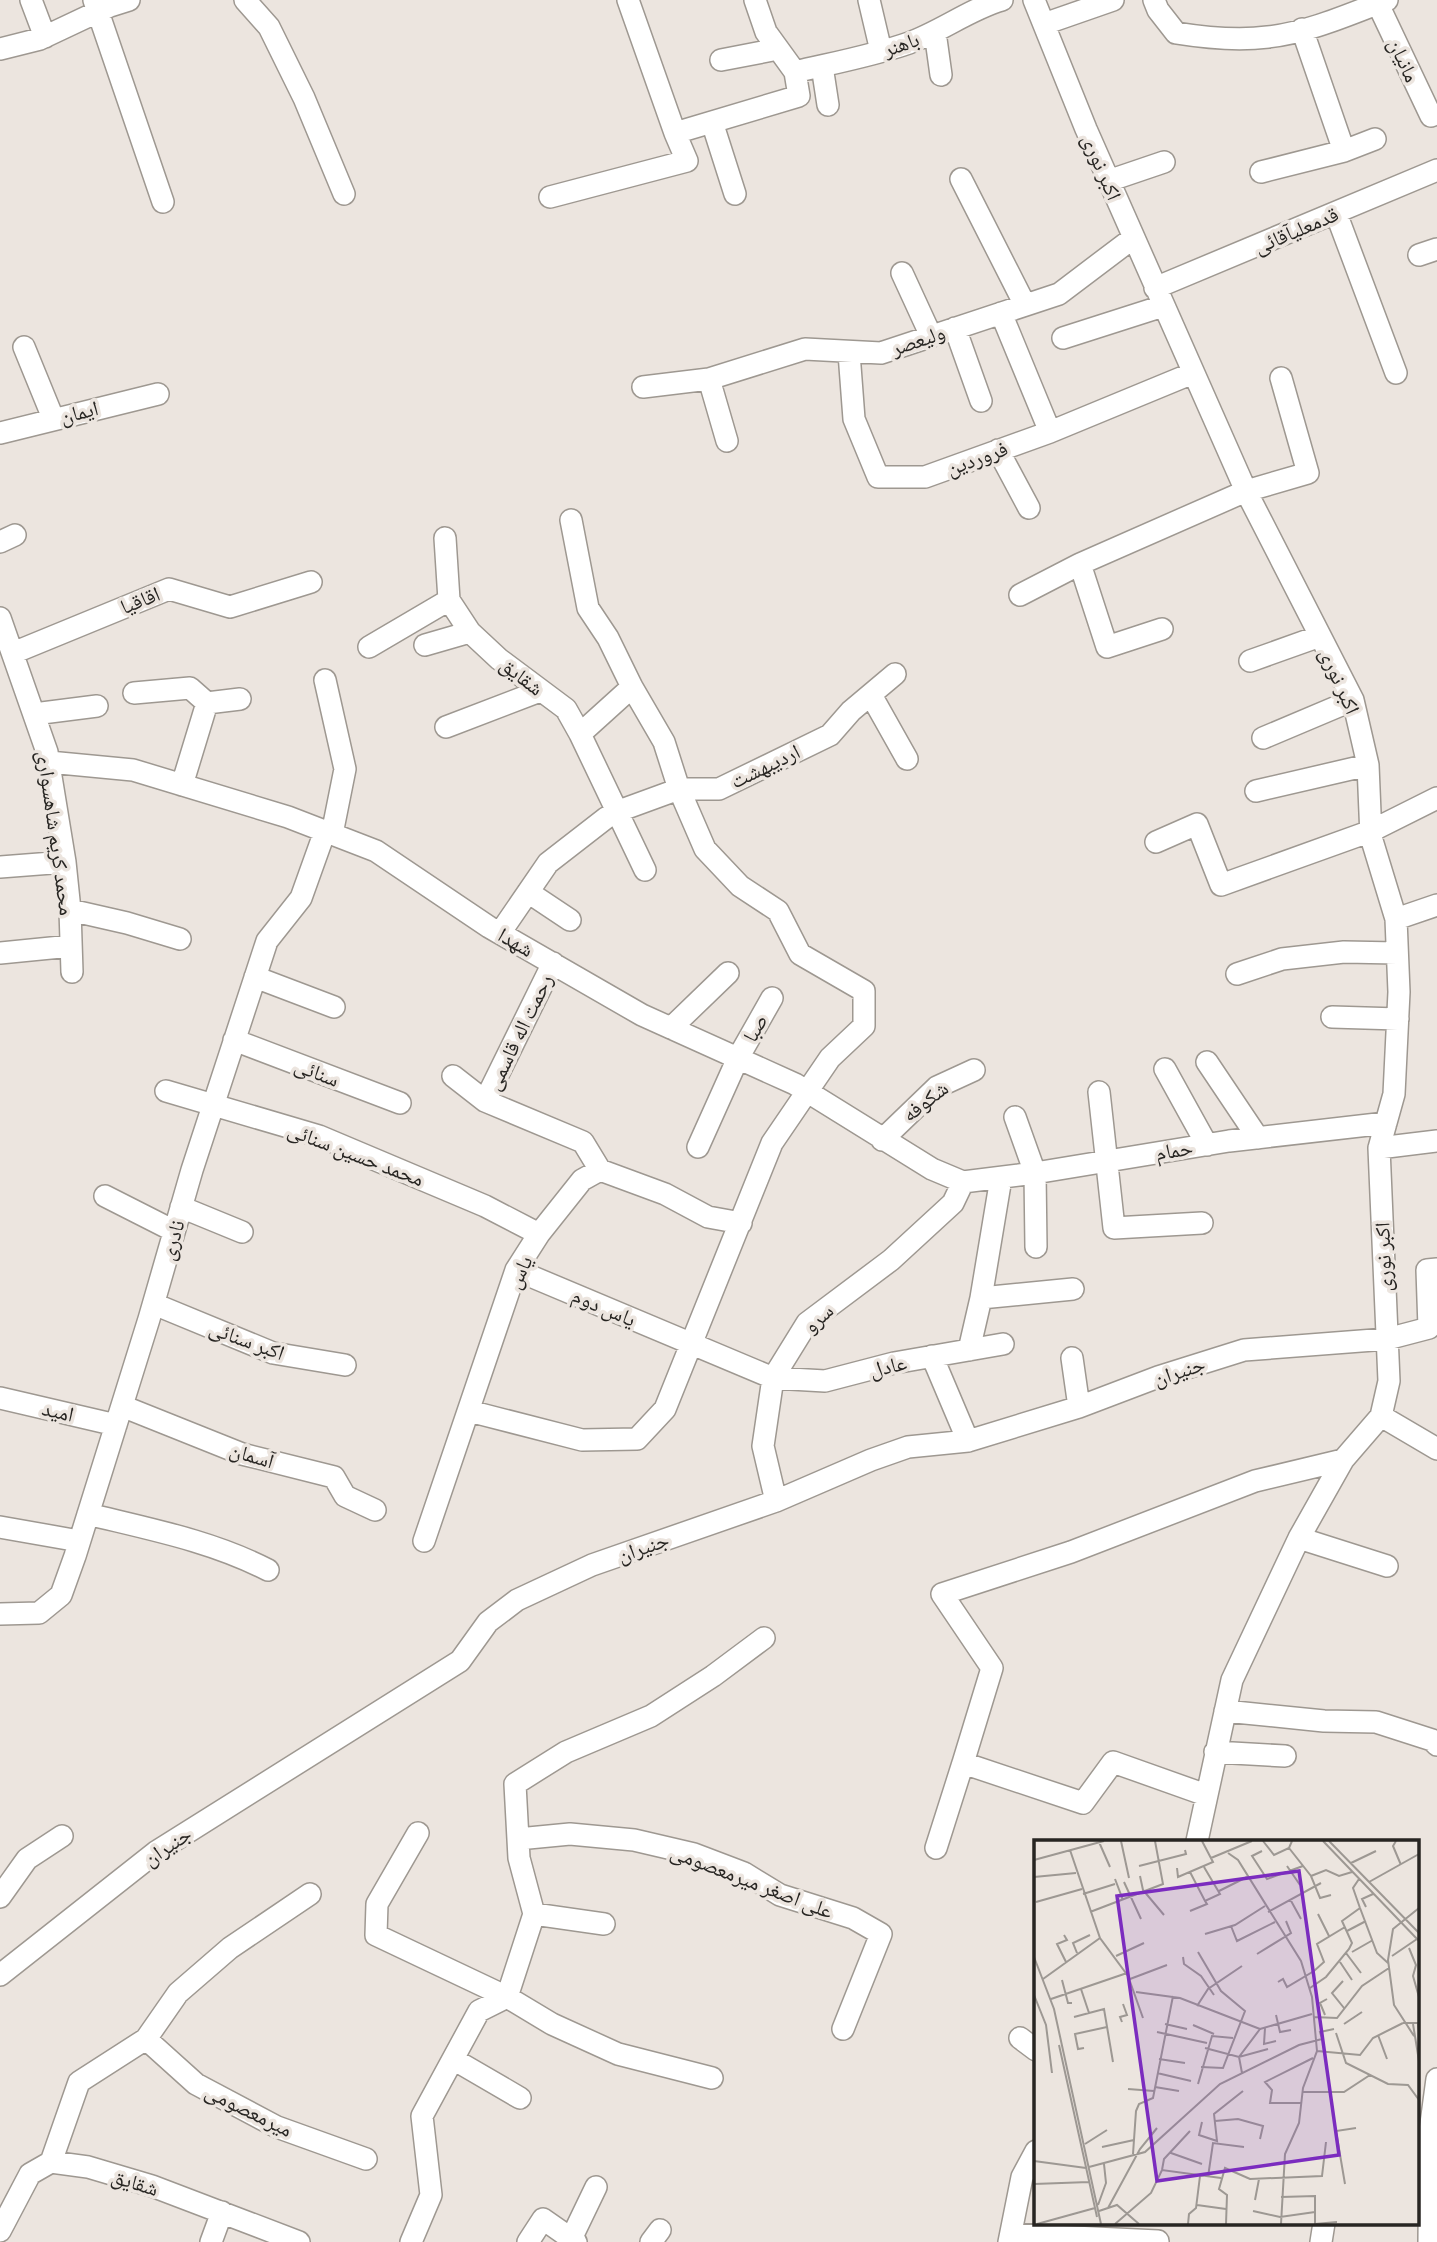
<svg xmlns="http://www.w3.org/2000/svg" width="1437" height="2242" viewBox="0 0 1437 2242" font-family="'PT Sans Narrow','Noto Naskh Arabic',sans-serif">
<rect width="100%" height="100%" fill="#ece5df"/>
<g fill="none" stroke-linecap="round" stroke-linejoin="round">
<!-- minor casing -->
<g stroke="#9e9891" stroke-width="24">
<path id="minor" d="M31,0L45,37
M94,0L163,202
M245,0L269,27L304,98L344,194
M628,0L675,133L799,96L795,72L766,32L755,0
M869,0L881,51
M1034,0L1086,129L1246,491L1353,700L1368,765L1371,837L1396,919L1399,992L1394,1094L1379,1148L1389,1381L1381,1416L1343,1460L1299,1538L1232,1680L1197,1841
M1154,0L1158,10L1176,33C1207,38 1237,41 1268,37C1307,33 1350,14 1387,0
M1376,0L1431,116
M1044,24L1113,0
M1302,29L1344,151
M935,32L941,75
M0,49L40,39L110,6L129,0
M721,60L778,49
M822,66L828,105
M795,72C833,63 872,56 909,43C942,31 970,9 1002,0
M712,122L735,194
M1261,172L1344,151L1375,139
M961,179L1025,305
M1108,181L1164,162
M550,197L687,161L675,133
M1336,213L1396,373
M1419,255L1437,249
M902,273L931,336
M1155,288L1437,170
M1001,313L1050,432
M955,328L981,401
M1063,338L1163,306
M24,347L53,418
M849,353L854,419L878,477H925L1050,432L1193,373
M709,379L727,441
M643,387L709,379L805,349L881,353L1059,294L1133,238
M0,433L158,394
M998,450L1029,508
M445,538L449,600L470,632L499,659L566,709L580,734L645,870
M0,542L15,535
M1080,564L1107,647L1162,629
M1020,595L1080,564L1246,491L1308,473L1281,378
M0,618L47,752L65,862L70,910L72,972
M425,645L470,632
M369,647L449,600
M13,653L169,589L230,607L311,582
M1250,661L1320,636
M325,680L345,769L332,834
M134,693L190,688L207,703L182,785
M871,695L907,759
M207,703L240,699
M34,714L97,706
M446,727L540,691
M580,734L632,687
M1263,738L1353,700
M49,762L133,770L288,817L376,851L489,927L642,1015L795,1084L932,1169L963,1182L1035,1173L1229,1141L1386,1123
M1256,791L1368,765
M1156,842L1197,824L1221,885L1371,831L1437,798
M0,867L65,862
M528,892L570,920
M70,910L127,923L180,939
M1396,919L1437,905
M500,933L548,863L606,818L616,812L679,789H719L830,735L851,711L895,674
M0,953L71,946
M1237,974L1282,959L1344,952L1397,953
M255,977L334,1007
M1332,1017L1398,1019
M671,1028L728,973
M234,1040L400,1103
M1207,1062L1258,1138
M1165,1069L1207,1145
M453,1076L485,1101L583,1142L600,1170
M166,1091L319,1136L485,1206L539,1234
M1099,1092L1114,1228L1202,1223
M485,1101L553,963
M1015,1117L1035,1173L1036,1247
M882,1140L937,1087L974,1070
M698,1147L738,1058L772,998
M1379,1148L1437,1141
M1001,1178L981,1298L1073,1289
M105,1196L174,1231
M181,1207L242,1232
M516,1270L773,1378L825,1381L894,1363L1003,1344
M154,1304L273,1353L345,1365
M969,1350L981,1298
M932,1356L968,1441
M1072,1358L1079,1407
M0,1398L116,1425
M122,1406L242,1454L334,1477L345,1496L375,1510
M469,1411L582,1440L637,1439L665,1409L772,1143L830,1058L864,1026V991L800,954L778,911L740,886L705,849L679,789L664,742L632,687L608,638L588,608L571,520
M1381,1416L1437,1449
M776,1501L763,1446L773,1378L807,1323L891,1260L953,1203L963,1182
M88,1514C149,1529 212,1541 268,1570
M0,1527L79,1541
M1299,1538L1387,1566
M424,1541L516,1270L539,1234L582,1180L600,1170L665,1194L708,1217L741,1223
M0,1614L39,1613L61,1595L75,1556L149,1319L192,1170L267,941L301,898L325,831
M1225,1711L1324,1721L1376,1722L1432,1740L1437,1745
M1215,1752L1285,1756
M1206,1795L1113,1762L1083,1803L963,1763L992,1668L942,1594L1071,1552L1255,1481L1343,1460
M418,1833L377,1904L376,1935L507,1997L534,1914L519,1858L515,1784L566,1752L651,1716L713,1676L764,1638
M518,1839L570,1834L634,1840L694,1854L744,1873L780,1895L853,1918L881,1934L843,2029
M936,1848L963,1763
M0,1897L27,1859L62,1836
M534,1914L604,1924
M0,1975L156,1852L460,1661L488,1622L517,1600L592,1565L776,1501L871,1460L908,1447L968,1441L1079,1407L1158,1377L1244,1350L1387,1339L1429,1328L1427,1270L1437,1269
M1020,2038L1036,2050
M146,2039L196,2084L277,2127L366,2159
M453,2059L520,2098
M51,2162L79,2082L146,2039L178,1993L230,1948L310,1894
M0,2231L30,2174L51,2162L88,2167L152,2186L299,2242
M1011,2234L1158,2241
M571,2239L596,2187
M211,2242L222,2212
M411,2242L431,2195L422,2116L479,2011L507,1997L552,2024L618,2054L712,2078
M528,2242L543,2219L576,2242
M651,2242L660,2230
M1009,2242L1022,2177L1036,2151
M1321,2242L1324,2223
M1429,2242L1430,2131L1437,2079"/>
</g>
<!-- minor -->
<use href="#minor" stroke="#fff" stroke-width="21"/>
</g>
<g text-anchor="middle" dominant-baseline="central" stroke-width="7" stroke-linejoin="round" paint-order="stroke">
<!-- street labels -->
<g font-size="21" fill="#272522" stroke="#ece5df">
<text transform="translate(901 44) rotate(-19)">باهنر</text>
<text transform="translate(1404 60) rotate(65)">مانیان</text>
<text transform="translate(1102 167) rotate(67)">اکبر نوری</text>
<text transform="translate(1296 230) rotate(-23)">قدمعلیآقائی</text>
<text transform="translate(918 340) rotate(-19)">ولیعصر</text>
<text transform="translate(79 412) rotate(-14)">ایمان</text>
<text transform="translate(977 458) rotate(-20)">فروردین</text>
<text transform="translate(140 600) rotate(-22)">اقاقیا</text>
<text transform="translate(522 676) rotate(38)">شقایق</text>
<text transform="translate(1340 681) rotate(66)">اکبر نوری</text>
<text transform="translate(765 766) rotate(-26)">اردیبهشت</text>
<text transform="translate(56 833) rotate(82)">محمد کریم شاهسواری</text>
<text transform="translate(516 942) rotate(30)">شهدا</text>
<text transform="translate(755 1028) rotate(-61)">صبا</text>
<text transform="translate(519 1032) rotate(-64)">رحمت اله قاسمی</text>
<text transform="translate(317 1072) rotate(21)">سنائی</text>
<text transform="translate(925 1101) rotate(-38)">شکوفه</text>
<text transform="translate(1174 1150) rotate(-10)">حمام</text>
<text transform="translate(356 1154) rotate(21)">محمد حسین سنائی</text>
<text transform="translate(172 1240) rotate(-74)">نادری</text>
<text transform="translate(1383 1257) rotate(-92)">اکبر نوری</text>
<text transform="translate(519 1272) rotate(-65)">یاس</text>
<text transform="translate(604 1307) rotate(23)">یاس دوم</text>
<text transform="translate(818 1318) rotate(-43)">سرو</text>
<text transform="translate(247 1340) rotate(20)">اکبر سنائی</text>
<text transform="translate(888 1366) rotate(-13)">عادل</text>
<text transform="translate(1179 1371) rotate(-18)">جنیران</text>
<text transform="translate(58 1411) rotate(13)">امید</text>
<text transform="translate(252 1455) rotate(17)">آسمان</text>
<text transform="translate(643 1547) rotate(-19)">جنیران</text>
<text transform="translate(167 1846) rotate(-34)">جنیران</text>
<text transform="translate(752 1881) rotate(21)">علی اصغر میرمعصومی</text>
<text transform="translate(249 2110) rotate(26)">میرمعصومی</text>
<text transform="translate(135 2182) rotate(17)">شقایق</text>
</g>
</g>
<!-- overview -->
<g transform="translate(1034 1840)">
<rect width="385" height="385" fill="#ece5df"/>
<path fill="none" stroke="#9d9893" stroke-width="2" d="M87,1L95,38M229,1L240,15L255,8L258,1M289,1L385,101M295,1L385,93M362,1L359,6L367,25M65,2L76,27M255,8L277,36L286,58L297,55M36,10L66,98L94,136L109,178M228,11L218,16L233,39L269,26M194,13L204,20L267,121L278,157L283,211L269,248L265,283L251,314L247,384M177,18L218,1M0,20L70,1M317,23L342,11M105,26L152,14L151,10M253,26L266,45M143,28L144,37L179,22L168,1M156,32L171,61L186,54L170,27M106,36L109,50L130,75M277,36L292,30L305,36L318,32M0,37L42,33M81,39L89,60M325,39L319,48L326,68L343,113L354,123M90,42L107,79M335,42L385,14M185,51L213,37M49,54L81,44M256,59L267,79M2,62L48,49M332,67L328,59L339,54M156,71L173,64L171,61M56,72L129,44L121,1M234,72L287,43M284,74L295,96M197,86L203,101L241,82M313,91L332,81M171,94L201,85L231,66M30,95L33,100L23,104L32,122M375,108L382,125L379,136L385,157M164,112L187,151L211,171L189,228L167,227M318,112L339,100M43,113L39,103L56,95M312,113L327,133M223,114L257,93L252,81M82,116L110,103M358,116L383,99M0,117L20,169L67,384M149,117L150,124L167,136L180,155M306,122L318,140M9,139L66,98M96,139L133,125M28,140L34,163H38M309,141L298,153L310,168M244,142L249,139L253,147L280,131L290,122L283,104L311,87M276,148L292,137L315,109L318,103L308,81L326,68M47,149L55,173M102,152L146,158L226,189M0,155L12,185L18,233M17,159L93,133M163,166L174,149L208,126M242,175L246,192L257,190M291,175L286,163L293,159M40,177L70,169L79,222M279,177L303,178L328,146L355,128M88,182L86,177L93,175L89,164M369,183H384L385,192M131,184L153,189M310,184L328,172M379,184L385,221M159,185L180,194M231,188L230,204L242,201M226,189L278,174M123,192L173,203M302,193L312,223L354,244L374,245L385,260M344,195L353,219M380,196L360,165L354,120L359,89L385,68M25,205L63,377M50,208L44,209L41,194L73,187M171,208L205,217L234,209M283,211L326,215L339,198L369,183M125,219L151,223M123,233L157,241M208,233L205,217L226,189M164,244L178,196L199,198M121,247L145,251M94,249L120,251M269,252H310L336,235M267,263H236L238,250L231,242L279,218M181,281L204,279L229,286L226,299M168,282L165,295L183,301L180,274L209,251M51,304L73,290M68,307L100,300M137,313L168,324M99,314L102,271L105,264L119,258L139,156M0,321L52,328M55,327L111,312L186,244L265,205L288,199L286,192L300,189M128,330L130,319L156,291M174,337L179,303L210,307M0,344L55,342M311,344L302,291L322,288M247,357L281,356V384M221,360L225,339M64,365L72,343L70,324M163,365L192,369M74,368L106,309L123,288M65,371L83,365L105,384M219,371L246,377L281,372M3,384L61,368M81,384L117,353L128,330L187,338M154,384L155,374L162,368L166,336M192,384L193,355L185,349L191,328L216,339L288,336L292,302M281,384L303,382"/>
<path fill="#7b2cbf" fill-opacity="0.15" stroke="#7b2cbf" stroke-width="3.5" d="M265,31L305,315L123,341L83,56Z"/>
<rect width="385" height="385" fill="none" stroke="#272522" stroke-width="3.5"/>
</g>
</svg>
